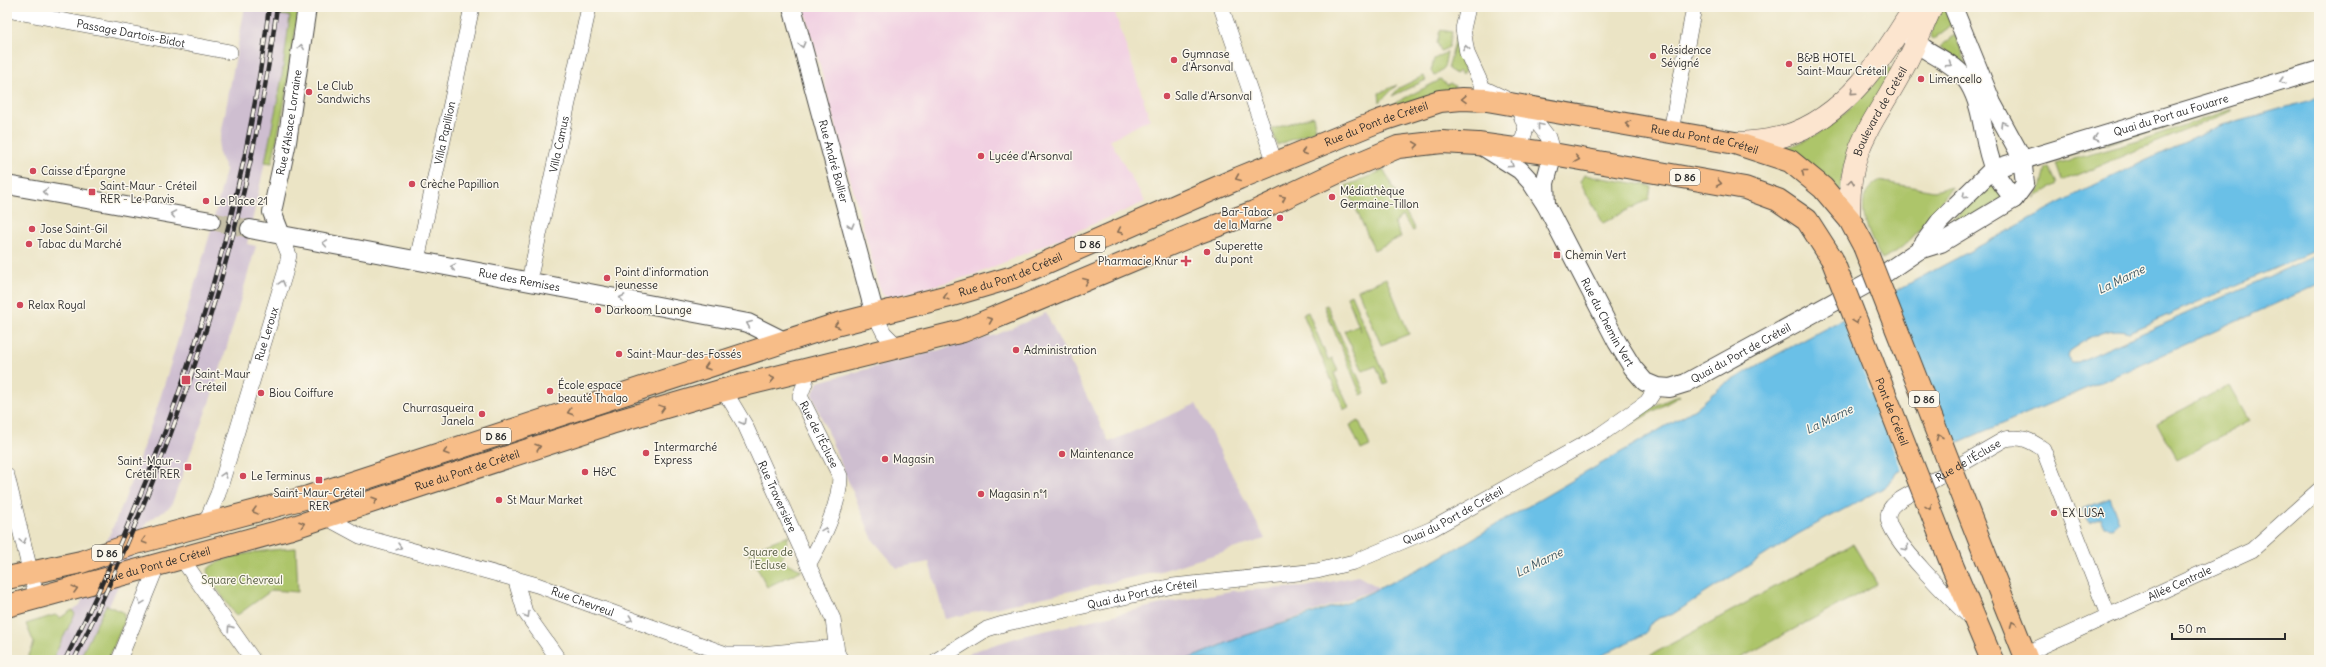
<svg xmlns="http://www.w3.org/2000/svg" width="2326" height="667" viewBox="0 0 2326 667" font-family="Delius,sans-serif">
<rect width="100%" height="100%" fill="#fbf7ec"/>
<filter id="ink" filterUnits="userSpaceOnUse"><feTurbulence type="fractalNoise" baseFrequency=".025" numOctaves="2"/><feDisplacementMap in="SourceGraphic" scale="8" xChannelSelector="R" yChannelSelector="G"/><feConvolveMatrix kernelMatrix="1 2 1 2 8 2 1 2 1" color-interpolation-filters="sRGB"/></filter>
<filter id="wash" filterUnits="userSpaceOnUse"><feTurbulence type="fractalNoise" baseFrequency=".012" numOctaves="4" result="noise"/><feDisplacementMap in="SourceGraphic" scale="16" xChannelSelector="R" yChannelSelector="G"/><feGaussianBlur stdDeviation="0.9" result="paint"/><feColorMatrix in="noise" values="0 0 0 0 0 0 0 0 0 0 0 0 0 0 0 0 0 1.4 0 .05"/><feComposite in="paint" operator="in"/></filter>
<g filter="url(#wash)">
<rect width="100%" height="100%" fill="#ebe4c5"/>
<!-- built -->
<path fill="#f1d0e2" d="M804,7H1113L1150,119L1110,140L1145,202L977,274L889,298L881,294Z"/>
<!-- industrial -->
<path fill="#cebed0" d="M245,7H299L272,163L265,162L247,244L256,246L217,381L171,506L147,522L109,606L123,612L125,620L108,660H33L60,618L80,605L124,501L158,405L210,234L226,170L218,151Z
M1046,313L1109,442L1196,404L1265,539L1161,571L945,619L929,562L897,568L873,540L812,395L818,382L996,335Z
M1358,576L1380,588L1241,637L1186,660H960L974,651L1022,636L1166,603L1231,591L1305,587Z"/>
<!-- green -->
<path fill="#adc56a" stroke="#6c784a" d="M281,7H299L284,105L272,163L265,162L281,83L290,16L280,15Z
M1940,7H1945L1952,25L1932,40L1930,37Z
M1440,30L1452,32L1449,47L1441,51L1437,43Z
M1955,35L1966,62L1964,63L1940,47Z
M1456,37L1458,50L1465,71L1462,75L1458,71L1456,74L1448,69Z
M1447,52L1444,68L1434,76L1431,71L1434,59Z
M1888,67L1892,70L1844,166L1839,193L1784,149C1833,132 1856,105 1888,67Z
M1423,76L1426,80L1392,96L1399,88Z
M1440,80L1448,85L1450,83L1455,86L1451,92L1393,107V104Z
M1397,85L1380,102L1379,93Z
M2237,102L2173,125L2058,158Z
M2232,109V111L2062,181L2056,164L2138,141Z
M1313,116L1316,130L1277,145L1272,129Z
M2049,167L2057,184L2034,198L2042,185L2046,168Z
M1384,170L1415,230L1412,231L1403,216L1394,222L1401,237L1374,250L1346,186Z
M1584,175L1651,186L1649,199L1603,223L1580,182Z
M1879,181L1934,191L1952,187C1932,213 1913,245 1882,260C1871,239 1848,197 1879,181Z
M1993,182L2006,197L1937,238L1949,222Z
M1386,278L1409,334L1381,345L1358,290Z
M1351,294L1388,383L1384,385L1376,366L1363,371L1344,331L1358,325L1361,331L1347,296Z
M1327,305L1365,393L1361,395L1324,306Z
M1308,312L1328,360L1332,358L1338,371L1334,373L1349,408L1344,409L1303,314Z
M2229,385L2249,421L2177,460L2157,423Z
M1679,395L1680,396L1631,424L1650,408Z
M1359,421L1370,446L1361,450L1350,425Z
M789,535L781,561L802,570L767,587L749,551Z
M1853,544L1877,584L1737,660H1642Z
M296,548L298,592L272,590L236,616L209,577L207,571C216,554 278,549 296,548Z
M106,605L123,612L125,620L108,660H79Z
M72,610L75,614L52,660H27L34,643L26,624L55,615L60,618Z"/>
<!-- water -->
<path fill="#6ac0e7" stroke="#4a7689" d="M2319,98V249L2129,332C2107,325 2087,339 2069,351L2067,356L2071,362H2078L2319,254V284L2118,375L1954,444L1897,472L1887,486L1798,534L1673,614L1659,618L1649,625L1646,633L1593,660H1186L1241,637L1356,599L1380,588L1436,560L1695,409L1722,386L1774,356L2088,188L2219,126Z
M2110,498L2119,522L2112,528L2105,527L2101,518L2089,523L2083,509Z"/>
<!-- pier -->
<path fill="#ebe4c5" d="M1891,290L1952,446L1902,471L1842,317Z"/>
</g>
<g filter="url(#ink)">
<g fill="none" stroke-linecap="round" stroke-linejoin="round">
<!-- tertiary-tunnel -->
<path stroke="#c5bfa6" stroke-width="18" stroke-dasharray="18 9" stroke-linecap="butt" d="M211,221L250,229"/>
<!-- minor casing -->
<g stroke="#484742" stroke-width="16">
<g id="minor">
<path d="M1221,7L1275,163"/>
<path d="M1468,7L1463,29L1467,53L1483,88L1517,104L1535,120L1548,137L1553,154"/>
<path id="s1" d="M7,10L230,52"/>
<path d="M1671,131L1694,7"/>
<path d="M1511,148L1522,141L1526,129L1518,107"/>
<path id="s2" d="M417,260L472,7"/>
<path id="s3" d="M529,281L589,7"/>
<path d="M875,315L884,333L898,347"/>
<path id="s4" d="M807,370L805,383L800,396L840,476C840,504 822,541 808,565"/>
<path id="s5" d="M720,391L730,400L745,425L833,619L837,653"/>
<path d="M7,476L37,599"/>
<path id="s6" d="M325,517L360,536L537,585L726,654H760L826,648L837,653L841,660"/>
<path id="s7" d="M205,524L218,494L285,273L289,255L281,235"/>
<path d="M182,559L253,660"/>
<path d="M515,578L525,612L559,660"/>
<path id="s8" d="M1972,619C1955,604 1889,539 1888,518C1888,508 1894,504 1901,499L2005,439C2022,436 2030,440 2043,449L2108,615"/>
<path id="s9" d="M2025,654L2252,550L2319,490"/>
<path d="M119,660L157,566"/>
<path id="s10" d="M937,660L987,629L1003,624L1173,586L1317,571L1354,562L1432,529L1600,435L1647,402L1657,387"/>
</g>
</g>
<!-- tertiary casing -->
<g stroke="#484742" stroke-width="20">
<g id="tertiary">
<path id="s11" d="M792,7L875,315"/>
<path d="M1907,33C1925,56 1953,58 1969,84C1985,111 1982,143 1994,169C1998,180 2007,190 2014,199"/>
<path id="s12" d="M1482,146L1520,170L1531,182L1546,205L1617,342L1633,368L1645,382L1657,387L1670,388L1686,383L1878,278L1919,250L1941,243L2014,199L2025,184L2022,158L1992,103L1953,7"/>
<path d="M7,185L211,221"/>
<path d="M1546,205L1545,183L1553,154"/>
<path id="s13" d="M250,229L748,323L784,341"/>
<path id="s14" d="M281,235L272,212L287,142L307,7"/>
<path id="s15" d="M1919,250L1940,221L1993,169L2319,70"/>
</g>
</g>
<!-- secondary casing -->
<g stroke="#484742" stroke-width="22">
<g id="secondary">
<path d="M1735,143C1752,141 1768,141 1784,136C1845,118 1883,58 1914,7"/>
<path id="s16" d="M1850,220C1847,148 1870,130 1902,71C1914,50 1922,28 1932,7"/>
</g>
</g>
<!-- primary casing -->
<g stroke="#484742" stroke-width="24">
<g id="primary">
<path d="M1984,552L2027,660"/>
<path d="M1952,565L1992,660"/>
<path id="s17" d="M7,578L81,562L136,543L308,497L835,325L949,296L1013,277L1239,178L1379,121L1440,101L1462,99L1487,100L1735,143L1790,161L1823,188L1850,220L1864,246"/>
<path id="s18" d="M7,606L288,529L611,423L720,391L963,331L1197,233L1254,212L1336,173L1398,147L1442,142L1478,144L1553,154L1745,188L1778,200L1807,220L1832,259"/>
</g>
</g>
<!-- minor -->
<use href="#minor" stroke="#fff" stroke-width="15"/>
<!-- tertiary -->
<use href="#tertiary" stroke="#fff" stroke-width="18"/>
<!-- secondary -->
<use href="#secondary" stroke="#fce5cf" stroke-width="21"/>
<!-- primary -->
<use href="#primary" stroke="#f7bd88" stroke-width="22"/>
<!-- rail casing -->
<g stroke="#2b2b2b" stroke-width="4.5">
<path id="rail" d="M65,660C168,457 242,234 269,7
M74,660C174,455 248,234 277,7"/>
</g>
<!-- rail -->
<use href="#rail" stroke="#fbf7ec" stroke-width="3" stroke-dasharray="9" stroke-linecap="butt"/>
<!-- primary-bridge casing -->
<g stroke="#484742" stroke-width="24" stroke-linecap="butt">
<g id="primary-bridge">
<path d="M1864,246L1984,552"/>
<path id="s19" d="M1832,259L1952,565"/>
</g>
</g>
<!-- primary-bridge -->
<use href="#primary-bridge" stroke="#f7bd88" stroke-width="22"/>
</g>
<!-- one-way arrows -->
<defs><path id="oneway-chevron" d="M-2-3.5L2.5 0L-2 3.5" fill="none" stroke-width="1.6" stroke-linecap="round" stroke-linejoin="round"/></defs>
<g stroke="#a0a0a0">
<use href="#oneway-chevron" transform="translate(802 45) rotate(75)"/>
<use href="#oneway-chevron" transform="translate(301 47) rotate(-82)"/>
<use href="#oneway-chevron" transform="translate(1466 48) rotate(-101)"/>
<use href="#oneway-chevron" transform="translate(1949 64) rotate(34)"/>
<use href="#oneway-chevron" transform="translate(2282 81) rotate(164)"/>
<use href="#oneway-chevron" transform="translate(2003 124) rotate(-120)"/>
<use href="#oneway-chevron" transform="translate(1540 126) rotate(-130)"/>
<use href="#oneway-chevron" transform="translate(2096 138) rotate(165)"/>
<use href="#oneway-chevron" transform="translate(1511 165) rotate(34)"/>
<use href="#oneway-chevron" transform="translate(45 192) rotate(-175)"/>
<use href="#oneway-chevron" transform="translate(1965 196) rotate(136)"/>
<use href="#oneway-chevron" transform="translate(173 214) rotate(-170)"/>
<use href="#oneway-chevron" transform="translate(851 226) rotate(75)"/>
<use href="#oneway-chevron" transform="translate(325 243) rotate(-170)"/>
<use href="#oneway-chevron" transform="translate(453 267) rotate(-169)"/>
<use href="#oneway-chevron" transform="translate(282 283) rotate(-74)"/>
<use href="#oneway-chevron" transform="translate(622 298) rotate(-169)"/>
<use href="#oneway-chevron" transform="translate(749 324) rotate(-158)"/>
<use href="#oneway-chevron" transform="translate(743 422) rotate(60)"/>
<use href="#oneway-chevron" transform="translate(224 475) rotate(-73)"/>
<use href="#oneway-chevron" transform="translate(825 530) rotate(-69)"/>
<use href="#oneway-chevron" transform="translate(23 541) rotate(76)"/>
<use href="#oneway-chevron" transform="translate(399 547) rotate(15)"/>
<use href="#oneway-chevron" transform="translate(1906 548) rotate(50)"/>
<use href="#oneway-chevron" transform="translate(141 602) rotate(111)"/>
<use href="#oneway-chevron" transform="translate(527 615) rotate(59)"/>
<use href="#oneway-chevron" transform="translate(630 619) rotate(20)"/>
<use href="#oneway-chevron" transform="translate(230 628) rotate(-125)"/>
</g>
<g stroke="#94887d">
<use href="#oneway-chevron" transform="translate(1853 92) rotate(138)"/>
<use href="#oneway-chevron" transform="translate(1851 182) rotate(-83)"/>
</g>
<g stroke="#876d55">
<use href="#oneway-chevron" transform="translate(1464 99) rotate(179)"/>
<use href="#oneway-chevron" transform="translate(1628 124) rotate(-171)"/>
<use href="#oneway-chevron" transform="translate(1416 145) rotate(-8)"/>
<use href="#oneway-chevron" transform="translate(1304 152) rotate(157)"/>
<use href="#oneway-chevron" transform="translate(1577 159) rotate(10)"/>
<use href="#oneway-chevron" transform="translate(1804 172) rotate(-142)"/>
<use href="#oneway-chevron" transform="translate(1238 178) rotate(157)"/>
<use href="#oneway-chevron" transform="translate(1719 183) rotate(10)"/>
<use href="#oneway-chevron" transform="translate(1283 198) rotate(-25)"/>
<use href="#oneway-chevron" transform="translate(1120 231) rotate(156)"/>
<use href="#oneway-chevron" transform="translate(1086 281) rotate(-23)"/>
<use href="#oneway-chevron" transform="translate(946 297) rotate(165)"/>
<use href="#oneway-chevron" transform="translate(990 320) rotate(-22)"/>
<use href="#oneway-chevron" transform="translate(1856 321) rotate(69)"/>
<use href="#oneway-chevron" transform="translate(837 325) rotate(165)"/>
<use href="#oneway-chevron" transform="translate(707 367) rotate(162)"/>
<use href="#oneway-chevron" transform="translate(772 379) rotate(-13)"/>
<use href="#oneway-chevron" transform="translate(662 408) rotate(-17)"/>
<use href="#oneway-chevron" transform="translate(570 412) rotate(162)"/>
<use href="#oneway-chevron" transform="translate(1939 437) rotate(-112)"/>
<use href="#oneway-chevron" transform="translate(538 447) rotate(-18)"/>
<use href="#oneway-chevron" transform="translate(446 452) rotate(162)"/>
<use href="#oneway-chevron" transform="translate(375 500) rotate(-18)"/>
<use href="#oneway-chevron" transform="translate(1929 507) rotate(69)"/>
<use href="#oneway-chevron" transform="translate(255 511) rotate(165)"/>
<use href="#oneway-chevron" transform="translate(302 524) rotate(-19)"/>
<use href="#oneway-chevron" transform="translate(144 541) rotate(164)"/>
<use href="#oneway-chevron" transform="translate(75 589) rotate(-15)"/>
<use href="#oneway-chevron" transform="translate(2013 624) rotate(-112)"/>
</g>
</g>
<!-- markers -->
<g fill="#d1495b" stroke="#fbf7ec" stroke-width="1.5">
<circle cx="1653" cy="56" r="4"/>
<circle cx="1174" cy="60" r="4"/>
<circle cx="1789" cy="64" r="4"/>
<circle cx="1921" cy="79" r="4"/>
<circle cx="309" cy="92" r="4"/>
<circle cx="1167" cy="96" r="4"/>
<circle cx="981" cy="156" r="4"/>
<circle cx="33" cy="171" r="4"/>
<circle cx="412" cy="184" r="4"/>
<rect x="88" y="188" width="8" height="8" rx="2"/>
<circle cx="1332" cy="197" r="4"/>
<circle cx="206" cy="201" r="4"/>
<circle cx="1280" cy="218" r="4"/>
<circle cx="32" cy="229" r="4"/>
<circle cx="29" cy="244" r="4"/>
<circle cx="1207" cy="252" r="4"/>
<rect x="1553" y="251" width="8" height="8" rx="2"/>
<path d="M1184 255h4v4h4v4h-4v4h-4v-4h-4v-4h4z"/>
<circle cx="607" cy="278" r="4"/>
<circle cx="20" cy="305" r="4"/>
<circle cx="598" cy="310" r="4"/>
<circle cx="1016" cy="350" r="4"/>
<circle cx="619" cy="354" r="4"/>
<rect x="181" y="375" width="10" height="10" rx="2"/>
<circle cx="550" cy="391" r="4"/>
<circle cx="261" cy="393" r="4"/>
<circle cx="482" cy="414" r="4"/>
<circle cx="646" cy="453" r="4"/>
<circle cx="1062" cy="454" r="4"/>
<circle cx="885" cy="459" r="4"/>
<rect x="184" y="463" width="8" height="8" rx="2"/>
<circle cx="585" cy="472" r="4"/>
<circle cx="243" cy="476" r="4"/>
<rect x="315" y="476" width="8" height="8" rx="2"/>
<circle cx="981" cy="494" r="4"/>
<circle cx="499" cy="500" r="4"/>
<circle cx="2054" cy="513" r="4"/>
</g>
<g text-anchor="middle" dominant-baseline="central" stroke-width="3" stroke-linejoin="round" paint-order="stroke">
<!-- shield labels -->
<g fill="#fbf7ec" stroke="#696865" stroke-width="1">
<rect x="1670" y="169" width="30" height="16" rx="3"/>
<rect x="1075" y="236" width="30" height="16" rx="3"/>
<rect x="1909" y="391" width="30" height="16" rx="3"/>
<rect x="481" y="428" width="30" height="16" rx="3"/>
<rect x="92" y="545" width="30" height="16" rx="3"/>
</g>
<g font-size="10" font-weight="bold" fill="#2b2b2b">
<text x="1685" y="177">D 86</text>
<text x="1090" y="244">D 86</text>
<text x="1924" y="399">D 86</text>
<text x="496" y="436">D 86</text>
<text x="107" y="553">D 86</text>
</g>
<!-- street labels -->
<g font-size="11" fill="#2b2b2b" stroke="#fbf7ec">
<text stroke="none"><textPath href="#s1" startOffset="126">Passage Dartois-Bidot</textPath></text>
<text stroke="none"><textPath href="#s16" startOffset="115">Boulevard de Créteil</textPath></text>
<text stroke="none"><textPath href="#s15" startOffset="296">Quai du Port au Fouarre</textPath></text>
<text stroke="none"><textPath href="#s14" startOffset="116">Rue d'Alsace Lorraine</textPath></text>
<text stroke="none"><textPath href="#s17" startOffset="1445">Rue du Pont de Créteil</textPath></text>
<text stroke="none"><textPath href="#s2" startOffset="130">Villa Papillion</textPath></text>
<text stroke="none"><textPath href="#s17" startOffset="1781">Rue du Pont de Créteil</textPath></text>
<text stroke="none"><textPath href="#s3" startOffset="140">Villa Camus</textPath></text>
<text stroke="none"><textPath href="#s11" startOffset="160">Rue André Bollier</textPath></text>
<text stroke="none"><textPath href="#s17" startOffset="1049">Rue du Pont de Créteil</textPath></text>
<text stroke="none"><textPath href="#s13" startOffset="274">Rue des Remises</textPath></text>
<text stroke="none"><textPath href="#s12" startOffset="221">Rue du Chemin Vert</textPath></text>
<text stroke="none"><textPath href="#s7" startOffset="200">Rue Leroux</textPath></text>
<text stroke="none"><textPath href="#s12" startOffset="397">Quai du Port de Créteil</textPath></text>
<text stroke="none"><textPath href="#s19" startOffset="164">Pont de Créteil</textPath></text>
<text stroke="none"><textPath href="#s4" startOffset="70">Rue de l'Écluse</textPath></text>
<text stroke="none"><textPath href="#s8" startOffset="234">Rue de l'Écluse</textPath></text>
<text stroke="none"><textPath href="#s18" startOffset="480">Rue du Pont de Créteil</textPath></text>
<text stroke="none"><textPath href="#s5" startOffset="121">Rue Traversière</textPath></text>
<text stroke="none"><textPath href="#s10" startOffset="542">Quai du Port de Créteil</textPath></text>
<text stroke="none"><textPath href="#s18" startOffset="156">Rue du Pont de Créteil</textPath></text>
<text stroke="none"><textPath href="#s9" startOffset="170">Allée Centrale</textPath></text>
<text stroke="none"><textPath href="#s10" startOffset="218">Quai du Port de Créteil</textPath></text>
<text stroke="none"><textPath href="#s6" startOffset="272">Rue Chevreul</textPath></text>
</g>
<!-- poi labels -->
<g font-size="11" fill="#2b2b2b" stroke="#fbf7ec" text-anchor="start">
<text x="1661" y="50">Résidence<tspan x="1661" dy="13">Sévigné</tspan></text>
<text x="1182" y="54">Gymnase<tspan x="1182" dy="13">d'Arsonval</tspan></text>
<text x="1797" y="58">B&amp;B HOTEL<tspan x="1797" dy="13">Saint-Maur Créteil</tspan></text>
<text x="1929" y="79">Limencello</text>
<text x="317" y="86">Le Club<tspan x="317" dy="13">Sandwichs</tspan></text>
<text x="1175" y="96">Salle d'Arsonval</text>
<text x="989" y="156">Lycée d'Arsonval</text>
<text x="41" y="171">Caisse d'Épargne</text>
<text x="420" y="184">Crèche Papillion</text>
<text x="100" y="186">Saint-Maur - Créteil<tspan x="100" dy="13">RER - Le Parvis</tspan></text>
<text x="1340" y="191">Médiathèque<tspan x="1340" dy="13">Germaine-Tillon</tspan></text>
<text x="214" y="201">Le Place 21</text>
<text x="1272" y="212" text-anchor="end">Bar-Tabac<tspan x="1272" dy="13">de la Marne</tspan></text>
<text x="40" y="229">Jose Saint-Gil</text>
<text x="37" y="244">Tabac du Marché</text>
<text x="1215" y="246">Superette<tspan x="1215" dy="13">du pont</tspan></text>
<text x="1565" y="255">Chemin Vert</text>
<text x="1178" y="261" text-anchor="end">Pharmacie Knur</text>
<text x="615" y="272">Point d'information<tspan x="615" dy="13">jeunesse</tspan></text>
<text x="28" y="305">Relax Royal</text>
<text x="606" y="310">Darkoom Lounge</text>
<text x="1024" y="350">Administration</text>
<text x="627" y="354">Saint-Maur-des-Fossés</text>
<text x="195" y="374">Saint-Maur<tspan x="195" dy="13">Créteil</tspan></text>
<text x="558" y="385">École espace<tspan x="558" dy="13">beauté Thalgo</tspan></text>
<text x="269" y="393">Biou Coiffure</text>
<text x="474" y="408" text-anchor="end">Churrasqueira<tspan x="474" dy="13">Janela</tspan></text>
<text x="654" y="447">Intermarché<tspan x="654" dy="13">Express</tspan></text>
<text x="1070" y="454">Maintenance</text>
<text x="893" y="459">Magasin</text>
<text x="180" y="461" text-anchor="end">Saint-Maur -<tspan x="180" dy="13">Créteil RER</tspan></text>
<text x="593" y="472">H&amp;C</text>
<text x="251" y="476">Le Terminus</text>
<text x="319" y="493" text-anchor="middle">Saint-Maur-Créteil<tspan x="319" dy="13">RER</tspan></text>
<text x="989" y="494">Magasin n°1</text>
<text x="507" y="500">St Maur Market</text>
<text x="2062" y="513">EX LUSA</text>
</g>
<!-- park labels -->
<g font-size="11" fill="#52593e" stroke="#fbf7ec">
<text x="768" y="552">Square de<tspan x="768" dy="13">l'Ecluse</tspan></text>
<text x="242" y="580">Square Chevreul</text>
</g>
<!-- water labels -->
<g font-size="12" font-style="italic" fill="#3e5863" stroke="#fbf7ec">
<text transform="translate(2121 279) rotate(-26)">La Marne</text>
<text transform="translate(1829 419) rotate(-26)">La Marne</text>
<text transform="translate(1539 562) rotate(-26)">La Marne</text>
</g>
</g>
<!-- margin -->
<rect width="2326" height="667" fill="none" stroke="#fbf7ec" stroke-width="24"/>
<!-- scale -->
<path d="M2172 633v6h113v-6" fill="none" stroke="#2b2b2b" stroke-width="2"/>
<text x="2178" y="633" font-size="12" fill="#2b2b2b" stroke="#fbf7ec" stroke-width="3" paint-order="stroke">50 m</text>
</svg>
